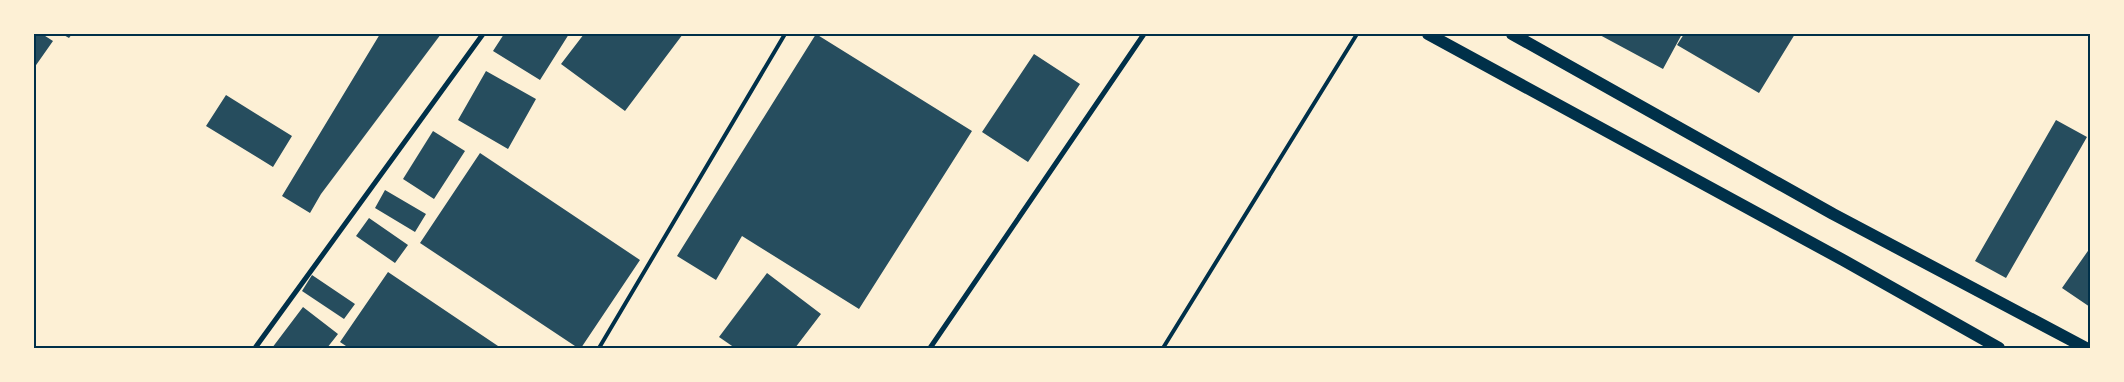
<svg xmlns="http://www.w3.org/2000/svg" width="2124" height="382" viewBox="0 0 2124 382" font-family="Rubik,sans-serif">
<rect width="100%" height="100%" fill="#fdf0d5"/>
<!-- building -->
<path fill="#264d5e" d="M34,34H42L53,41L34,68Z
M62,34H72L69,38Z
M380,34H441L321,194L310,213L282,196Z
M504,34H569L540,80L493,51Z
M584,34H683L625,111L561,64Z
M816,34L972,131L859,309L742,236L716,280L677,256Z
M1598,34H1682L1663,69Z
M1684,34H1795L1759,93L1677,45Z
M1034,54L1080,84L1028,162L982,132Z
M486,71L536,99L508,149L458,120Z
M226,95L292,136L273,167L206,126Z
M2056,120L2087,137L2006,278L1975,261Z
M433,131L465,151L434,199L403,179Z
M480,153L640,260L581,348H578L420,243Z
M385,190L426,214L415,232L375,208Z
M369,218L408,245L395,263L356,236Z
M2090,248V307L2062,288Z
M388,272L501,348H349L340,342Z
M767,273L821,314L795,348H735L719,337Z
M312,275L355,304L344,319L302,291Z
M303,307L338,334L327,348H272Z"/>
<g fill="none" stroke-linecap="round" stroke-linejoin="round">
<!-- service -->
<path stroke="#003049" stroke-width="4" d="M599,348L785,34
M1163,348L1357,34"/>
<!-- minor -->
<path stroke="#003049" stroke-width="5" d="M255,348L483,34
M930,348L1144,34"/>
<!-- primary -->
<path stroke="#003049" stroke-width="12" d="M1428,34L1843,260L1999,348
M1512,34L1833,214L2086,348"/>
</g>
<!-- border -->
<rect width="2124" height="382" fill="none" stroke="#fdf0d5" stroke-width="70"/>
<rect x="35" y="35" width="2054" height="312" fill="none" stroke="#003049" stroke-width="2"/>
</svg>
